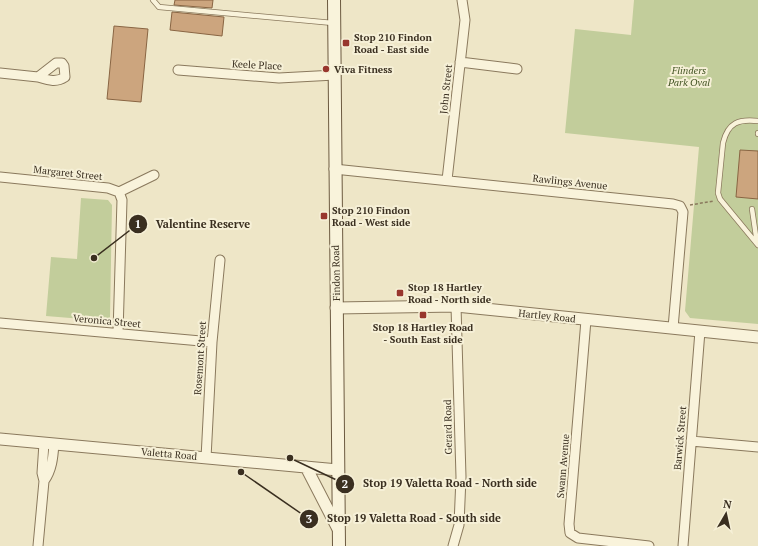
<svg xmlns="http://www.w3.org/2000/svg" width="758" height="546" viewBox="0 0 758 546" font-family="'PT Serif',serif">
<rect width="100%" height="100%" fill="#eee6c7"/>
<!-- green -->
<path fill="#c2cd9b" d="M634,0H758V324L690,318L685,311L699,147L565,133L575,29L631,35Z
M81,198L108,200L112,205L110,317L107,321L46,316L51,257L77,259Z"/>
<!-- building -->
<path fill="#cca57e" stroke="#896543" d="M175,0H213L212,8L174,5Z
M172,12L224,17L222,36L170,30Z
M114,26L148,29L141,102L107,99Z
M740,150L758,151V199L736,197Z"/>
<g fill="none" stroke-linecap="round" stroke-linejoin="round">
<!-- service casing -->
<g stroke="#8a795d" stroke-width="6">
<path id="service" d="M153,0L159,7L333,23
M758,121C739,119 728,122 723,143L718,193L720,199L758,245
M758,134V133
M752,209L757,243"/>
</g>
<!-- minor casing -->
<g stroke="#8a795d" stroke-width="11">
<path id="minor" d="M460,62L517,69
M56,63H62L64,66L65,77C56,83 48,80 38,77Z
M178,70L279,78L335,75
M0,73L38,77
M334,169L673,204L680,206L683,212L673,328
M0,177L108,188L119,192L154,175
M447,180L465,20L462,0
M586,320L569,524L570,533L578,538L649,546
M0,323L212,342
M118,333L122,200L119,192
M691,441L758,447
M206,458L212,342L220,260
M44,481C52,470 53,457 54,444
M38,546L44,481L42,473L44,443
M453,546L459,525L461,477L456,306
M683,546L700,331"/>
</g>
<!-- tertiary casing -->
<g stroke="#8a795d" stroke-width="13">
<path id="tertiary" d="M336,308L456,306L758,337
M0,439L338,470
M306,467L338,529"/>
</g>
<!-- secondary casing -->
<g stroke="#6c5a40" stroke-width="14">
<path id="secondary" d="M334,0L339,546"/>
</g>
<!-- path -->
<path stroke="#8a795d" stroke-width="1.5" stroke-dasharray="3 2" stroke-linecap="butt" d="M690,205L714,201"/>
<!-- service -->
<use href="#service" stroke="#f9f3db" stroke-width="4.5"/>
<!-- minor -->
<use href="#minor" stroke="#f9f3db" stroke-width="9"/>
<!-- tertiary -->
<use href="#tertiary" stroke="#f9f3db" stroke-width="11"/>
<!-- secondary -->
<use href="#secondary" stroke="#f9f3db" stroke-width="12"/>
</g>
<!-- markers -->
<g fill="#98362d" stroke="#f6f0d7" stroke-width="1.5">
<rect x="342" y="39" width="8" height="8" rx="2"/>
<circle cx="326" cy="69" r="4"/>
<rect x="320" y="212" width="8" height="8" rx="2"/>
<rect x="396" y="289" width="8" height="8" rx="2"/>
<rect x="419" y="311" width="8" height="8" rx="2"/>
</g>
<g text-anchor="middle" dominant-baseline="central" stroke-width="4" stroke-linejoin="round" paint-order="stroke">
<!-- poi labels -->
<g font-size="10" font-weight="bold" fill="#3a2f20" stroke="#f6f0d7" text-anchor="start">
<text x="354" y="37">Stop 210 Findon<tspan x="354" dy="12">Road - East side</tspan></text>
<text x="334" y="69">Viva Fitness</text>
<text x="332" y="210">Stop 210 Findon<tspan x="332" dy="12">Road - West side</tspan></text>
<text x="408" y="287">Stop 18 Hartley<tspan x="408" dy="12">Road - North side</tspan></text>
<text x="423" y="327" text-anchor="middle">Stop 18 Hartley Road<tspan x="423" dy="12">- South East side</tspan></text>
</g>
<!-- street labels -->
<g font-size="10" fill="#3a2f20" stroke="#f6f0d7">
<text transform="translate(257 65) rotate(3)">Keele Place</text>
<text transform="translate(446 89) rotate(-84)">John Street</text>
<text transform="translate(68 173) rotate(6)">Margaret Street</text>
<text transform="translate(570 182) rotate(6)">Rawlings Avenue</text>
<text transform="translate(336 273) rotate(-91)">Findon Road</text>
<text transform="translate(547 316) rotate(6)">Hartley Road</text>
<text transform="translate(107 321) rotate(5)">Veronica Street</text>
<text transform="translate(200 358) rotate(-86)">Rosemont Street</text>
<text transform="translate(448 427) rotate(-91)">Gerard Road</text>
<text transform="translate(680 438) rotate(-85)">Barwick Street</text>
<text transform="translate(169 454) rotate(5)">Valetta Road</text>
<text transform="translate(563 466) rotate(-85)">Swann Avenue</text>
</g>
<!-- park labels -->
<g font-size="10" font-style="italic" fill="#465727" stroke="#f6f0d7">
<text x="689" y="70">Flinders<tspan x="689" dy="12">Park Oval</tspan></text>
</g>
</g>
<!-- callouts -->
<path fill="none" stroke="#3a2f20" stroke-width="1.5" d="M94 258L138 224M290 458L345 484M241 472L309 519"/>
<g fill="#3a2f20" stroke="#f6f0d7" stroke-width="1.5">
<circle cx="94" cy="258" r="4"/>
<circle cx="290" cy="458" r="4"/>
<circle cx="241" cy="472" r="4"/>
<circle cx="138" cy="224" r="10"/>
<circle cx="345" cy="484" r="10"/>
<circle cx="309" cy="519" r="10"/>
</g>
<g font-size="12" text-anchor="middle" font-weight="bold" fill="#fff">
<text x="138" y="228">1</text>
<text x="345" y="488">2</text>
<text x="309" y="523">3</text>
</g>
<g font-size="11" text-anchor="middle" font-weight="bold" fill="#3a2f20" stroke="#f6f0d7" stroke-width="4" stroke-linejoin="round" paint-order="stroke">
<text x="203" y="228">Valentine Reserve</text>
<text x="450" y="487">Stop 19 Valetta Road - North side</text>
<text x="414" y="522">Stop 19 Valetta Road - South side</text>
</g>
<!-- north arrow -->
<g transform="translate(726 514) rotate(9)" stroke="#f6f0d7" stroke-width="3" paint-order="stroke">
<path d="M0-3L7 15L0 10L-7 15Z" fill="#3a2f20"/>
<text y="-6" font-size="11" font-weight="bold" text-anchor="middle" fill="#3a2f20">N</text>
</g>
</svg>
